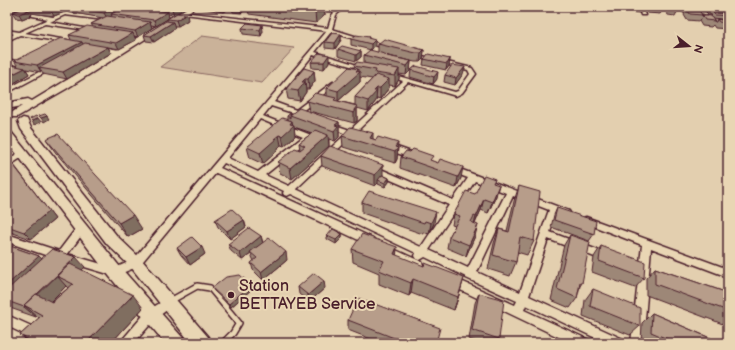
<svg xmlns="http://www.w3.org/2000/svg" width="735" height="350" viewBox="0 0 735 350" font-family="'Balsamiq Sans',sans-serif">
<rect width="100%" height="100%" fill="#e3cfaf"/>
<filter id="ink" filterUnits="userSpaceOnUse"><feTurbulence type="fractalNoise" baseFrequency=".025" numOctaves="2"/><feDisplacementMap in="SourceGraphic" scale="8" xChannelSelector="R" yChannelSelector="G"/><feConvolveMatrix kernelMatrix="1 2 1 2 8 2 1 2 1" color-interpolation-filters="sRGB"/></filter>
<g filter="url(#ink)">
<!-- built -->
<path fill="#d6c0a4" d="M231,7H329L321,12L325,15L306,24L219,12Z"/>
<!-- green -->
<path fill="#cab299" stroke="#8a6862" d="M202,36L294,48L262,83L160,67Z"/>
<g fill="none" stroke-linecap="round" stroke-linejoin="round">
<!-- lane-far1 casing -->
<g stroke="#4a1f2b" stroke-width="4.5">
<path id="lane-far1" d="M322,7L337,11"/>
</g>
<!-- lane casing -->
<g stroke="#4a1f2b" stroke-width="8">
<path id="lane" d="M172,300L197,286L210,288L239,323L233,333L223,343"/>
</g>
<!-- street casing -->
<g stroke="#4a1f2b" stroke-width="3">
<path id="street" d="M74,7H80L69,13L112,19L114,20L112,21L65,15L50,22L95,30L93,31L45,24L25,33L67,40L70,42L69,43L20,35L7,41V37L14,34L7,32V30L19,32L48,19L7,11V9L53,17Z
M340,7H345L336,15L332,29L390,47L385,48L331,32L315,52L367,68L364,70L313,55L274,102L296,110L333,82H337L338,83L301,112L306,114V116H302L271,106L263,116L311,135L312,137L265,175L289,186L346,134L328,126L327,125L328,124H332L350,130L403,81L387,76V74H391L455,92L458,91L470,74L468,70L410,55V53L472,68L476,74L462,93L456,96L408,82L356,132L360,135L359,137L352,136L296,189L421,247L449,205L370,171L369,169L370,167H376L453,200L468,178L449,171L448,169L449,167L452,166L569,211L570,213L569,215L566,216L557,213L550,232L608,254L610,257L608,260L605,261L548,239L529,296L623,339L625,343H606L526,305L524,310L587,339L589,343H571L448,284L447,281L448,278L452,277L515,305L517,301L466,278V277L425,257L420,260L417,259L415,256L416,253L291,194L287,196L284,195L283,193L284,191L224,163L220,168L373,238L375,241L373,244L370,245L367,244L216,173L139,266L115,276L68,262L66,259L68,256L71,255L115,268L133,260L327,31L184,14H182V12L328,28L332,15ZM260,119L303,137L258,172L228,158ZM475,181L506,193L468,268L429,250ZM513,196L549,210L520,292L477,272Z
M638,7H642L645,15H641Z
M98,46L119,50L122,52L119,54L96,49L95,48Z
M7,59L24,63L25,64L22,66L7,63Z
M52,65L55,67L54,68L7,93V89Z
M385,145H391L417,154L418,156L417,158H411L385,149L384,147Z
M20,152H26L27,154L7,167V160Z
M586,217L728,269V277L651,248L643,343H631L642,245L583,222L582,220L583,218Z
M81,225L84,226L86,229L84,232L61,263L58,264L55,263L53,260L54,258L7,242V234L59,251L78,226Z
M387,246L422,262L423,265L422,268L418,269L414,268L384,253L382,250L384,247Z
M168,298L172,300L173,303L172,306L155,319L134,343H121L123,339L147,311Z
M7,315L38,329L41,337L37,343H23L28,336L7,326Z"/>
</g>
<!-- secondary casing -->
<g stroke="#4a1f2b" stroke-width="3">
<path id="secondary" d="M188,7H196L66,89L17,117H9L8,115L22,106L7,109V103L28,99L32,101Z
M23,118L27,119L31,128L117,236L141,259L208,337L211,343H191L131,267L107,244L21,129L18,121Z
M7,131L11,132L120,267L182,337L185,343H165L110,277L7,141Z"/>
</g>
<!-- lane-far1 -->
<use href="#lane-far1" stroke="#e9d6b4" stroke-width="2.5"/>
<!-- lane -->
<use href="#lane" stroke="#e9d6b4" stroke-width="5"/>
<!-- street -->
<use href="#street" fill="#e9d6b4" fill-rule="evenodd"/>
<!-- secondary -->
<use href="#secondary" fill="#e9d6b4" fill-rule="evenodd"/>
</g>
<!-- wall -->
<path fill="#9d8777" stroke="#4a1f2b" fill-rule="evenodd" d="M8,7H120L121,9L124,7H121H187L178,13L188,20L178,26H174L175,28L154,42L146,41L144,35L167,21V19L156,26L151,25L152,28L138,37L134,36L136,40L119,49L108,47L111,53L67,79L43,74L41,71V72L26,69L29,74L14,83L7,81V64L18,66L14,61L71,40L69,35L93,27L91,24L103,18L68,12L67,11L54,16L30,13L32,15L22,19L16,18L12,12L20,9L9,8ZM168,14L173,15L169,18Z
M196,7H231L224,12L197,8Z
M235,7L244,11L241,13L233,12L232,9Z
M247,7H324L325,15L316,23L249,14Z
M611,7H620L619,9L612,8Z
M621,7H643L640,13L625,11L624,7Z
M646,7H662L663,9L660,14L648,13Z
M665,7H676L678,10L675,16L668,15L664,9Z
M683,7H696L697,8L696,10L702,14L711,16L712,15L708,14L705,11L706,10H705L704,7H726L724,10L726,12L725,14H728V29L715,28L713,25L711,27L702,26L699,21L700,19L699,21L687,20L684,15L685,13H683L681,10Z
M247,23L263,31L261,36L243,34L242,28Z
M341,34V40L335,49L325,48V42Z
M369,37V39L375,46L371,50L351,45V39Z
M378,44L424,50L423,59L420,62H415L388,56L411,61L410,71L406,75L399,74V79L395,86L389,85V88L380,99L377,98L376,101L368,111L357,108V121L354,123L309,111L307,101L327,96V88L354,68V66L364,63V55L378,52ZM360,77L372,79L355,97V105L338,101L360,82Z
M338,49L361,51V57L356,61L338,56Z
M424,59H450L449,66L446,70L423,65Z
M311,62H329L324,69L312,68Z
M416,66L437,79L433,84L410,77L411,70Z
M314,71L315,81L309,89H306V92L300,101L288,99L286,89Z
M463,74L455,85L444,82L445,75Z
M291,113L339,122V137L335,141L329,139V146L292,179L280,173L278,162L300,150L299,143L312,133L294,127L295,136L284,146L281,145L278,148V150L263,164L250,158L247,147L287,120V116Z
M342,136L373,139L398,148L397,159L395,163L343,147Z
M46,139L142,229L128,237L56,153Z
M321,156L383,175L389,178V182L385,187L378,184V183L375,186L322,166Z
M401,157L432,161L461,178L456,188L400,168Z
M7,158L55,219L31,239L7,231Z
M495,179L493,183L496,196L488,213L481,210L475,224V236L466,256L447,248L449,237L455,226L452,225L454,214L475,194Z
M519,186L534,241L527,255L517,252L516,262L510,276L488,269L494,243L499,229L507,231L514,201Z
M362,202L434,223L429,234L423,232V234L362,213Z
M557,208L594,234L589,241L551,227L554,215Z
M215,220H244L246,227L230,239L218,227Z
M342,234V238L336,244L327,239V236Z
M570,235L582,283L580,286L577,298L570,308L551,300L564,245Z
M261,236L263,243L287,260L263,280L253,270L251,263L254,261L253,259L251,254L242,260L231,251L228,244Z
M7,245L39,256L41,259L85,267L82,270L143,308L111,343H31L20,335L39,318L37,316L36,317L10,308L7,305ZM66,286L68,288L52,302H51Z
M601,246L644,278L635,288L592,272L594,257Z
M177,248L205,254L190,265L181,255Z
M352,249L397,256L460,292L454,310L411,293L409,296L379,284V273L353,262Z
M655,268L728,293V326L646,295V278Z
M298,287L325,288L309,302L299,294Z
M212,288L252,289L231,307L214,291Z
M593,289L640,326L630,335L583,316L585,300Z
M479,293L499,339L497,343H480L469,339L475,303Z
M652,313L722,343H644L641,342L642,323Z
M348,320L436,343H381L348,330Z"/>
<!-- shaded-wall -->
<path fill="#806e61" stroke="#4a1f2b" d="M60,7H65L67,11L54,16L51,11Z
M116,7H120L122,11L111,14L112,16L107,18L104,13Z
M176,7H187L174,15L172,9Z
M223,7H231L224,12Z
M320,7H324L325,15L316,23L315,12Z
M243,8L244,11L241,13V10Z
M29,10L32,15L22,19L19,14Z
M168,12L169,18L156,26L154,20Z
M187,14L188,20L178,26L176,20Z
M150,22L152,28L138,37L135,31Z
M173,22L175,28L154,42L151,36Z
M262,25L263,31L261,36L260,30Z
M133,33L136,40L119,49L116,43Z
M341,34V40L335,49V43Z
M375,40V46L371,50V44Z
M82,42L85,48L39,68L41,71V72L37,65Z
M108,47L111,53L67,79L63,72Z
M424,50L423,59L420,62L421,53Z
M361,51V57L356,61V55Z
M329,55V62L324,69V62Z
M450,59L449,66L446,70L447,64Z
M411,61L410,71L406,75L407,66Z
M465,67L463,74L455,85L456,78Z
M25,68L29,74L14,83L9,76Z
M358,69V73L360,72V82L338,101V91Z
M399,69V79L395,86V76Z
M314,71L315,81L309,89L308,79Z
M438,72L437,79L433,84L434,77Z
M305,79L306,92L300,101L298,91L302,82Z
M389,79V88L380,99V88Z
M377,88L376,101L368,111V101L374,91Z
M357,106V121L354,123V110Z
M47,116L49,119L44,122L41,118Z
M38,118L41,122L34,125L32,121Z
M292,121L293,126L294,125L295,136L284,146L282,136Z
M339,122V137L335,141L334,131L335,125Z
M373,133V144L370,138Z
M279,135L281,145L278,148V150L263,164L260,153Z
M328,135L329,146L292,179L290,168Z
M398,143L397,159L395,163V147Z
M14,165L55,219L31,239L24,232Z
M383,165V176L378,180V183L375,186V175Z
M463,167L461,178L456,188L458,177Z
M389,178V182L385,187V183Z
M499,185L496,196L488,213L492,202Z
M484,199L481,210L473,227L476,217Z
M436,212L434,223L429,234L431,223Z
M133,215L142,229L128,237L119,223Z
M244,220L246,227L230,239L227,231Z
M478,225L475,236L466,256L469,245Z
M342,234V238L336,244V240Z
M261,236L263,244L250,252L251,254L242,260L240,253Z
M202,247L205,254L190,265L186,257Z
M397,247L396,261L394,254Z
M286,252L287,260L263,280L261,272Z
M39,256L46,263L7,299V285Z
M76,257L85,267L70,282L57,276L66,286L39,313L26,306Z
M464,278L460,292L454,310L458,297Z
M413,279L411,293L409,296L411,283Z
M324,281L325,288L309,302L308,295Z
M251,285L252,289L231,307L229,304Z
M133,295L143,308L111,343H86Z
M25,306L37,316L36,317L24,307Z"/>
<!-- building -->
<path fill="#b79d8a" stroke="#4a1f2b" d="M27,7H60L51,11Z
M69,7H116L104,13Z
M125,7H131L168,12L154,20L111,14Z
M153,7H176L172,9Z
M235,7L243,8L241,10L232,9Z
M275,7H320L315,12Z
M651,7H662L663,9Z
M669,7H676L678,10H671Z
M686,7H696L697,8Z
M710,7H719L726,12L711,9Z
M22,9L29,10L19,14L12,12Z
M687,9L699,10L702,15L690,14Z
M177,13L187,14L176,20L167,19Z
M713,13L728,14V16L715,15Z
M702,14L707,15L708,16H702Z
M702,15L711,16L715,21L705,20Z
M107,16L150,22L135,31L91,24Z
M712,18L721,19L722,20L717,19L716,22H715Z
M717,19L728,21V23L719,22Z
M166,21L173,22L151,36L144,35Z
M247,23L262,25L260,30L242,28Z
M87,26L133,33L116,43L69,35Z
M332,33L341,34L335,43L325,42Z
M356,35L369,37L368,38L375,40L371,44L351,39Z
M61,38L82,42L37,65L14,61Z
M384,39L424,50L421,53H416L378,44Z
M85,43L108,47L63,72L39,68Z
M342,46L361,51L356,55L338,49Z
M370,50L388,55L387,56L411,61L407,66L364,55Z
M319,53L329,55L324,62H311Z
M428,54L450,59L447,64L424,59Z
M357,62L399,69L395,76L375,73L376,70L354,66Z
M7,64L25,68L9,76H7Z
M452,65L465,67L456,78L445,75Z
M416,66L438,72L434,77L411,70Z
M349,67L358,69L356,71L360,72L338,91L327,88Z
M304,68L314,71L308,79H305L302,82H305L298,91L286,89Z
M376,75L389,79L380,88H377L374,91H377L368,101L355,97Z
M315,93L336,98L334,100L357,106L354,110H356L354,113L307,101Z
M299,108L339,122L335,125L338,126L334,131L290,115Z
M291,113H292L290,115V118L287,116Z
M45,114L47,116L41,118L39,116Z
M36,116L38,118L32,121L30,119Z
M282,118L292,121L290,124L294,125L282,136L279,135L274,139H276L260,153L247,147Z
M350,127L373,133L370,138L376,140L378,137L398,143L395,147L398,148L395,152L342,136Z
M316,130L328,135L290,168L278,162L295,148L300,150L305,146L299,143Z
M58,134L133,215L119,223L46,139Z
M330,146L383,165L375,175L321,156Z
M413,149L433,156L430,160L438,163L440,159L463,167L458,177L401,157L406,151L410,152Z
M7,158H8L49,211L24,232L7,226Z
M382,175L389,178L385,183L378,180Z
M484,175L495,179L493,183L499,185L492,202L484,199L476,217L474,216L471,222L478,225L469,245L449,237L460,216L454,214L466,191L475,194Z
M519,186L540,192L534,241L520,237L516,262L493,255L499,229L509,232Z
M369,191L436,212L431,223L425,221L424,223L362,202Z
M557,208L596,221L594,234L554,220Z
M232,209L244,220L227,231L215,220Z
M249,228L261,236L240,253L228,244Z
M333,229L342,234L336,240L327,236Z
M362,234L397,247L394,254L424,266L425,263L464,278L458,297L413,279L411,283L379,270L384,261L352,249Z
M570,235L590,242L582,283H580L577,298L557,289Z
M192,237L202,247L186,257L177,248Z
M269,238L286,252L261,272L251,263L257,258L250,252Z
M7,245L39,256L7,285Z
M601,246L645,262L644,278L599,261Z
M52,249L76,257L37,294H36L24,305L25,306L24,307L7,301V290Z
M70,264L133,295L86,343H34L20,335L42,315L24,305L36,294L52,302L73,284L57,276Z
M655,268L728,293V311L655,284Z
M314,273L324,281L308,295L298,287Z
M240,275L251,285L229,304L212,288L226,277Z
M593,289L640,308V326L590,306Z
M479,293L504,300L499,339L472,330Z
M358,298L440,328L436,343H407L348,320Z
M652,313L710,338L722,343H677L651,332Z"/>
</g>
<!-- markers -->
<circle fill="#4a1f2b" stroke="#e9d6b4" stroke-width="1.5" cx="231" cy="295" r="4"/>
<g text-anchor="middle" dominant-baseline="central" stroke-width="4" stroke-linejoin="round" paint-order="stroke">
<!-- near-poi labels -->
<g font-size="16" fill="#4a1f2b" stroke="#e9d6b4" text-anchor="start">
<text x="239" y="286">Station<tspan x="239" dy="18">BETTAYEB Service</tspan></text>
</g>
</g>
<!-- margin -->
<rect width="735" height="350" fill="none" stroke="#e9d6b4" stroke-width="24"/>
<rect x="12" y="12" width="711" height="326" fill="none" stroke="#4a1f2b" stroke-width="1.5" filter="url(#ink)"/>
<!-- north arrow -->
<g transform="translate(689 46) rotate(107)" stroke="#e9d6b4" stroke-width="3" paint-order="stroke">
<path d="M0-3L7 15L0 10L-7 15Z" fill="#4a1f2b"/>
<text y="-6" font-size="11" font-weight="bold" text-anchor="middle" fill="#4a1f2b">N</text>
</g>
</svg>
